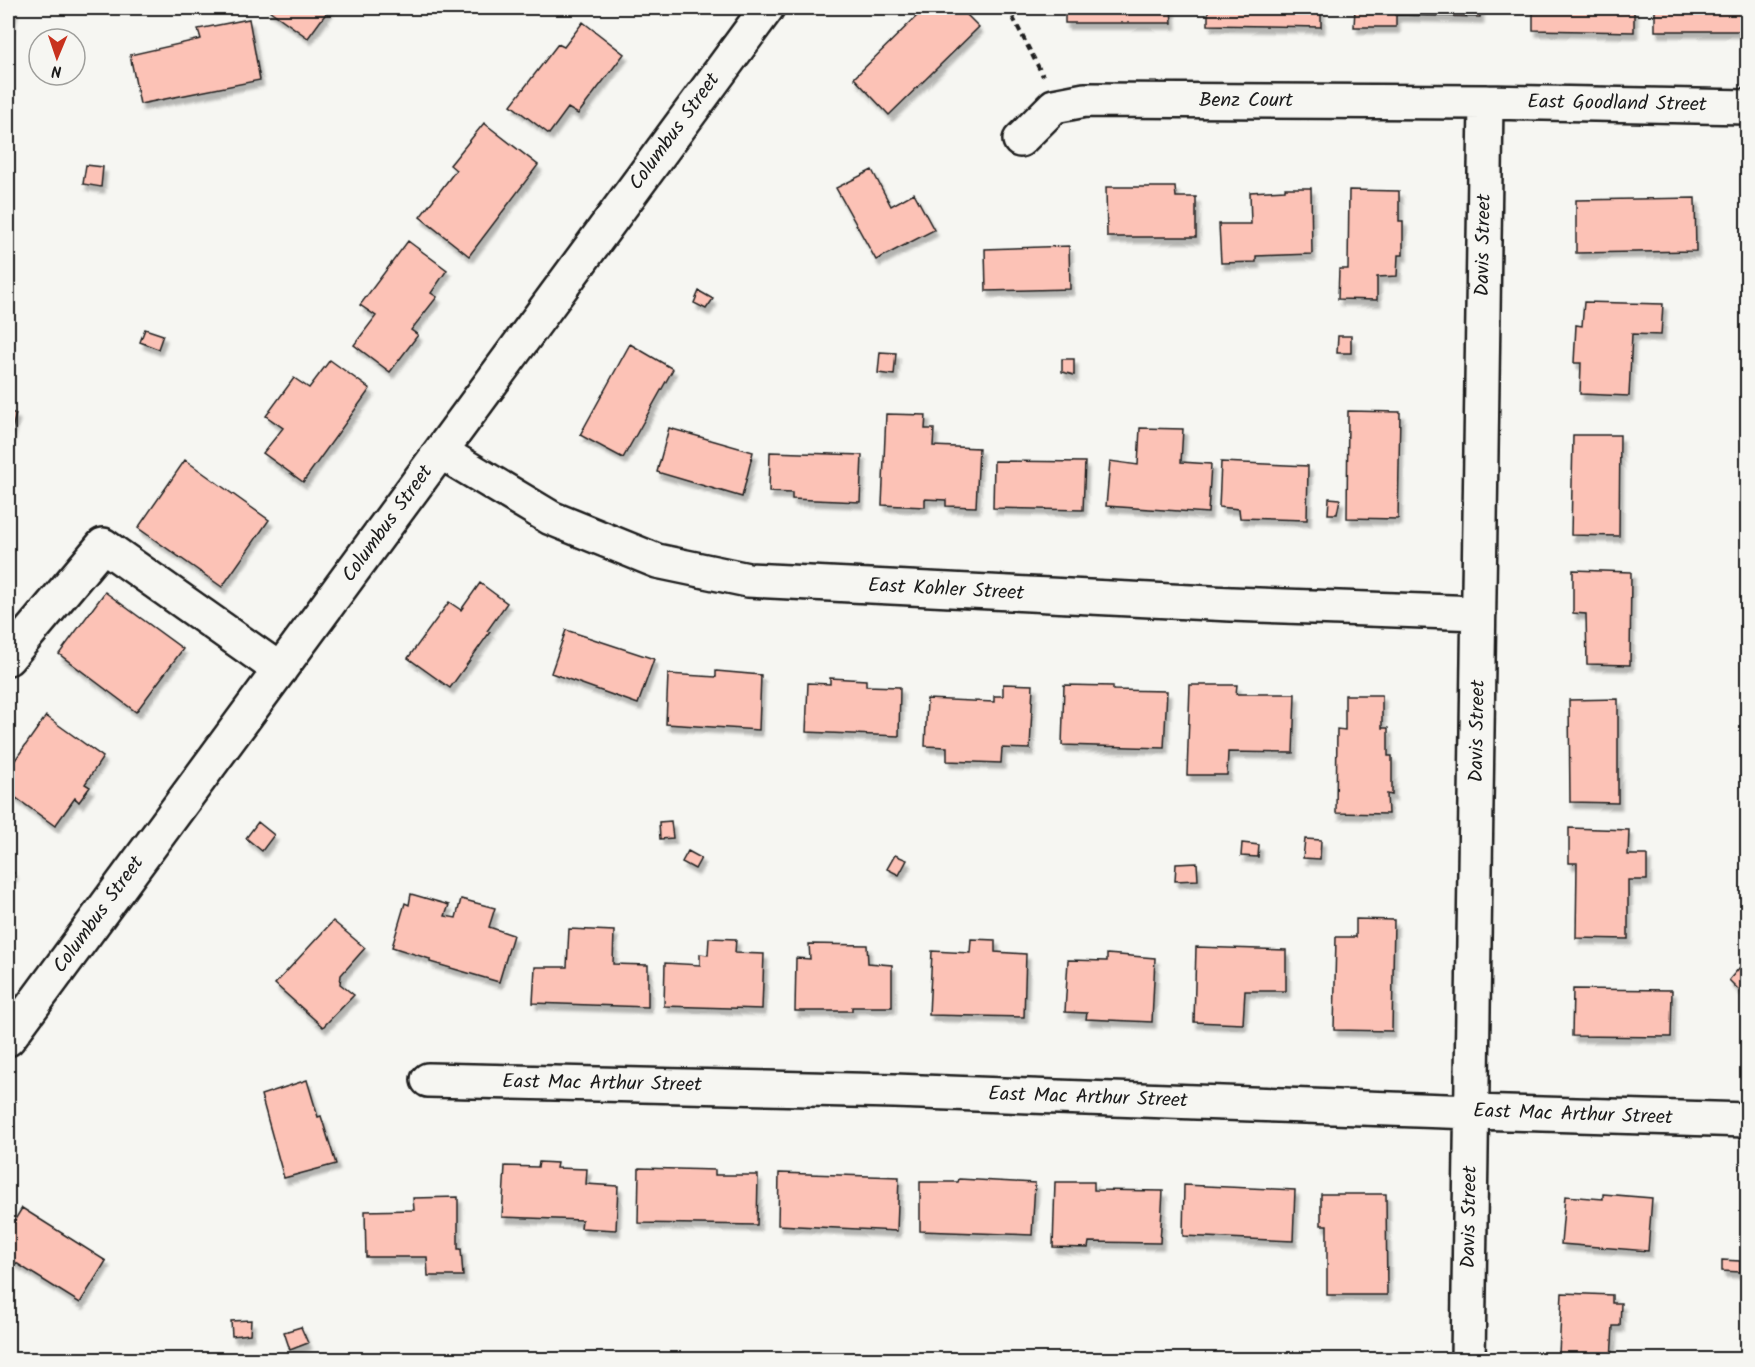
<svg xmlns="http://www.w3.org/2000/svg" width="1755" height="1367" viewBox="0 0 1755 1367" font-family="Kalam,sans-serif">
<defs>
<filter id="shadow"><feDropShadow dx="3.5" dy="6" stdDeviation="1.5" flood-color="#0004"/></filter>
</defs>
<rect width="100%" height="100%" fill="#f6f6f2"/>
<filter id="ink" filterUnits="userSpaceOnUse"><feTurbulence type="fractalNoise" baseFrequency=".0167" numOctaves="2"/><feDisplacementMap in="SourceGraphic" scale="12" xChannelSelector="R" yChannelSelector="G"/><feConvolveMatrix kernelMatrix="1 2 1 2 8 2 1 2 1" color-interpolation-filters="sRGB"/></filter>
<g filter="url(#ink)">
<!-- building -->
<path fill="#fcc2b6" stroke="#1c1c1c" stroke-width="1.5" filter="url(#shadow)" d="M8,8H14L8,35Z
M266,8H330L308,38Z
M925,8H960L979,27L889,115L854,78Z
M1065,8H1171L1172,23H1065Z
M1208,8H1321V27L1208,25Z
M1355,8H1480V17L1396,15V27H1354Z
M1533,8H1634V32L1533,30Z
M1655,8H1748V31H1655Z
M249,19L260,80L140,104L130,55L201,39L198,29Z
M583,22L624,54L578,114L568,108L549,134L511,105L558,44L564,47Z
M484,123L538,165L469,256L420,217L456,170L450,165Z
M86,165L103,167L101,187L83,184Z
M872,170L891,206L914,193L934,230L876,260L836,188Z
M1106,187H1175L1176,197H1196V237H1107Z
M1285,188H1311L1312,254L1256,256V262L1221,263L1219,224H1251L1250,192L1285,190Z
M1349,190L1399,191V221H1403V255H1398L1397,276L1377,277V300L1338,299L1339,269H1348Z
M1695,198L1696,251L1576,253V200Z
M408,241L447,270L431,293L437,297L411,330L418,335L390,372L354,345L376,316L360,305Z
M1069,246L1070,289L986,291L985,249Z
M1748,266V284H1746L1742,267Z
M699,291L713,299L706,309L694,303Z
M1584,302L1663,304L1661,335L1632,334L1629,396L1580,394L1581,363H1574L1576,325L1582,326Z
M145,329L163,335L158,349L140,342Z
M1338,336H1351V353H1337Z
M630,344L673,369L623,458L580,435Z
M880,352L896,353L894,375L878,373Z
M1062,359H1074V375L1062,372Z
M330,360L370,389L303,482L263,453L283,428L266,416L294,378L309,388Z
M8,411L16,414L8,444Z
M1348,411L1400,412L1398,519L1347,518Z
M886,414L926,415L925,429H934L933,446L979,448L976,507L946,506V500L925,499V507L882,505Z
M669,428L753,452L742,497L657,472Z
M1140,428L1183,429L1181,462L1211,464L1208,513L1106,506L1110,461L1138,465Z
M1573,435H1620L1619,536L1571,535Z
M770,452L862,455L860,502L792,499V493L769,492Z
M185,460L269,520L222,587L138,528Z
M994,461L1085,462L1083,510L993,508Z
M1221,462L1308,466L1307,520L1240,518L1239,509L1219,507Z
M1329,498L1340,499L1337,514H1328Z
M1573,570L1631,572L1630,665L1587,664L1586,614L1573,613Z
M480,583L507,603L487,631L490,632L450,688L408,658L449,602L461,610Z
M105,592L183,649L136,712L59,654Z
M566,630L654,659L638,704L551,673Z
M716,671L761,675L759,730L666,724L668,674L716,677Z
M830,678L866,680V686L900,687L899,736L806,732L808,683L830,684Z
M1003,684L1033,685L1030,749L1002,748L1001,763L947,761V747L925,746L927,699L994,702V696H1003Z
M1064,685L1113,686V690L1167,691L1164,748L1062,745Z
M1190,685H1237L1236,694H1295L1293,753L1228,752L1227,775H1187Z
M1345,695H1382V728H1388V756H1392V795L1387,794L1388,814L1336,813L1337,729L1345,730Z
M1618,699V803L1570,802L1569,700Z
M46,716L103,757L85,784L90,787L79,802L75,798L55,826L8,792V770Z
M671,821L673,838L660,839L659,822Z
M258,822L274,835L262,851L246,838Z
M1569,828L1629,830L1628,855H1647V880H1628V939L1576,938L1577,863H1569Z
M1305,839L1321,840L1320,859L1303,858Z
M1242,843L1259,845L1258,857L1241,856Z
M688,851L701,858L695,869L682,862Z
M895,855L907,860L899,875L887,869Z
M1197,863L1198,880L1175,881L1176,864Z
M8,868L14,873L8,882Z
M411,894L449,905L445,916L456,918L461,899L495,908L489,927L513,935L499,982L430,962V959L392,947L405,903L409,905Z
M1356,919L1394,920L1392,1031L1334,1030L1336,937H1356Z
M333,921L365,948L341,975L340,984L354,995L323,1027L275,984Z
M569,929L614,931L613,964L648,965V1007L533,1003L535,967H567Z
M709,938L736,939L735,953L764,954L762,1009L664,1006L665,963L700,965V954L708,955Z
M971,939L995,940V952L1026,954L1024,1017L929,1015L932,951L970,953Z
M809,944L867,945L868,963L892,965V1007H852V1011H795L796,958L810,959Z
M1196,947L1286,950V991H1245L1243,1024L1194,1022Z
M1107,954L1155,958L1152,1022L1086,1019L1087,1013L1065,1012L1068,960L1107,961Z
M1740,967L1748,973V981L1739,990L1729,980Z
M1573,989L1672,990L1671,1037L1572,1036Z
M307,1080L318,1117L321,1116L336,1164L284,1178L261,1095Z
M539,1162L557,1163L556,1168L587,1169L586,1184L618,1186L616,1230L581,1228L582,1220L502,1217L505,1166L538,1167Z
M639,1168L715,1170V1175H758L757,1225L638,1223Z
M779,1173L899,1177L897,1231L778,1225Z
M959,1179L1035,1183L1032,1235L920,1231V1182H958Z
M1055,1182H1094V1190L1163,1191L1160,1243L1089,1242L1088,1248L1053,1247Z
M1184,1185L1295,1190L1293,1241L1183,1236Z
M1321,1194H1386L1387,1295H1327V1225H1321Z
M1603,1194L1652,1198L1648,1251L1561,1244L1565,1196L1603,1199Z
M458,1197V1249H461L463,1276H428L427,1257H366L365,1211L414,1210L413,1198Z
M22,1208L106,1261L80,1303L8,1258V1231Z
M1722,1260L1740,1261V1272L1722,1271Z
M1562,1293L1612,1295V1303H1621L1620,1326H1613L1611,1360H1565V1354H1559Z
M251,1320L250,1334L232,1336L231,1321Z
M301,1327L308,1343L290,1350L284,1332Z"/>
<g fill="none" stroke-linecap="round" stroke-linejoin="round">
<!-- minor casing -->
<g stroke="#1c1c1c" stroke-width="38">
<path id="minor" d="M1020,140L1054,106L1085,100L1486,102L1748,107
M441,452L551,518L657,561L748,580L1231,604L1479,613
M8,658L103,545L280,670
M8,1039L767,8
M428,1080L894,1091L1473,1112L1748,1120
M1468,1360L1486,102"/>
</g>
<!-- path -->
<path stroke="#1c1c1c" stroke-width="4" stroke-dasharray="6 4.5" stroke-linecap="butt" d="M1008,8L1043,76"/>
<!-- minor -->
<use href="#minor" stroke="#f6f6f2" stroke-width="33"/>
</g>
</g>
<g text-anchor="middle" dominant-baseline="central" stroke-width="4.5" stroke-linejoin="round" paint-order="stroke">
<!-- street labels -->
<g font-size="20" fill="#1c1c1c" stroke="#f6f6f2">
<text x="1246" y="101">Benz Court</text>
<text transform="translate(1617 104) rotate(1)">East Goodland Street</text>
<text transform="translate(675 132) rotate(-54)">Columbus Street</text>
<text transform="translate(1484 245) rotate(-89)">Davis Street</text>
<text transform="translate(388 524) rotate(-54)">Columbus Street</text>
<text transform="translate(946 590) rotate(3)">East Kohler Street</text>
<text transform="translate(1478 731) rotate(-89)">Davis Street</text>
<text transform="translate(99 915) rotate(-54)">Columbus Street</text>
<text transform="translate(602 1084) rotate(1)">East Mac Arthur Street</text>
<text transform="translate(1088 1098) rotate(2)">East Mac Arthur Street</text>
<text transform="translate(1573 1115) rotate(2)">East Mac Arthur Street</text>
<text transform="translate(1470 1217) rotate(-89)">Davis Street</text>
</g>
</g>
<!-- margin -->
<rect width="1755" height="1367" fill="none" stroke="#f6f6f2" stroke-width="30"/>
<rect x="15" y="15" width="1725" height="1337" fill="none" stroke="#1c1c1c" stroke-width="2" filter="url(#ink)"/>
<!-- north arrow -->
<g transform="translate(57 57) rotate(182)"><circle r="28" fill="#f6f6f2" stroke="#9f9f9c" stroke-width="1.5"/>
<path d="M0-4.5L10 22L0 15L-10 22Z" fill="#c8321e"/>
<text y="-9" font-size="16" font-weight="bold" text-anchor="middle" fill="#1c1c1c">N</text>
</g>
</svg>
